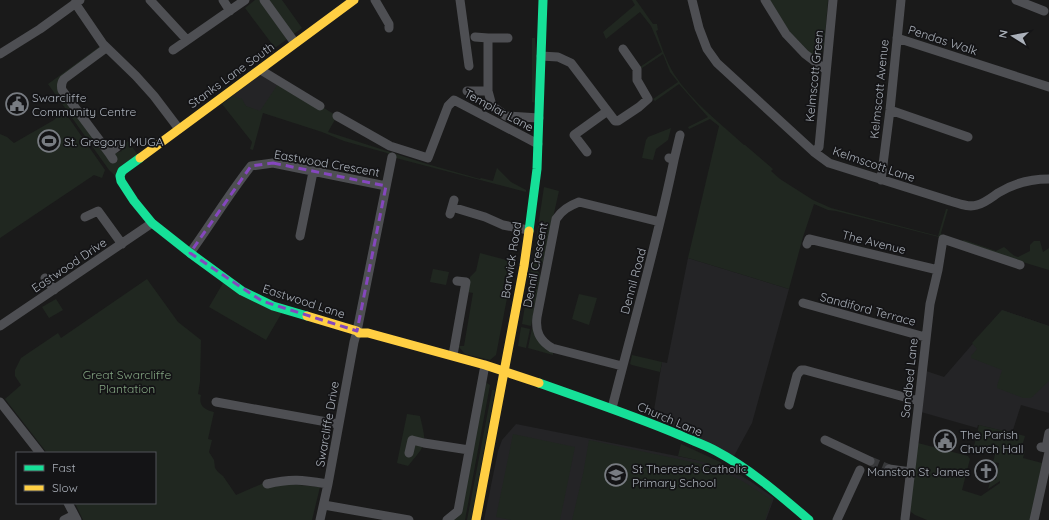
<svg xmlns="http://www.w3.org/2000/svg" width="1049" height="520" viewBox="0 0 1049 520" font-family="Quicksand,sans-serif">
<rect width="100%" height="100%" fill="#1a1a1a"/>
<!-- built -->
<path fill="#242426" d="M264,72L288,86L273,116L227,100Z
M688,258L789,289L752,423L734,456L653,416L662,362L667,363Z
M1002,310L1049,326V413L1021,405L1012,433L978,425L977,428L921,412L926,371L944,377Z
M516,424L707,462L726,469L750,481L774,498L766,520H484L498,451L502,440Z"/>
<!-- green -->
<path fill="#202720" d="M255,0H282L302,28L275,48L245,8Z
M632,0H636L653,24H657L658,30L656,31C661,45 666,61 674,74C692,102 720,123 744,145H745L773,169L771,171L780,179L813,200L831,208L938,236L946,209H948L941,233L942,235L939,237L836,211L828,210L814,204L803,237L789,289L688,258L719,126L710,119L689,129L688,127L708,117L679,84L655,101L653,99L678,82L670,72L663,54L642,68L640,67L662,52L651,26L640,12L606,39L603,32L635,5Z
M768,0H828L824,49C820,54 817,55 811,54L789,31Z
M532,38H535L536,50V103L532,102Z
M103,44L106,48L61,82L110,155L122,151L120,148L128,141L140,158L121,181L109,170L48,84Z
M280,81L337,116L328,132L427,164L480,179L481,178L493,181L497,168L511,182L526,190V192L392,157L387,153L344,141L322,132L263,113L253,150L250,149L252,142L222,104L233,96L242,99L246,106L260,111Z
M64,111L105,170L102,178L94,175L0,238V134L7,137L14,143L54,120Z
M671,128L668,140L656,149L653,160L642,158L646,140L648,137Z
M544,187L559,191L543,262L538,267L532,266Z
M964,240L996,251L1004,247C1009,250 1012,256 1018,257L1030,251V245L1034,241H1040L1043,252L1049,248V270L1019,261L962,241Z
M480,253L514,262L496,355L490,360L465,354L458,346H464L473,293L468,292L470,277L476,271Z
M531,268L537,270L541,276L531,326L522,324Z
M433,269L449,272L446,285L430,282Z
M226,278L284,309L266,340L209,307Z
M147,279L178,322L201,340L200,381L198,394L201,395C198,406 205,410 214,412L208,439L212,440L209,452L214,460L215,468L218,472L223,476L236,495L266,482L320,487L312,520H83L75,503H155V453H47L5,399L21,385L15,376V370L21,358L58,333L61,338Z
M579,294L597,298L589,325L572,319Z
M56,299L63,310L49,318L42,307Z
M1002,310L1049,326V381L1031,398H1023L997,388V386L1002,370L971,358V356L977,349L972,343Z
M521,327L530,329L526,348L518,346Z
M532,328H533L553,352V355L528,348Z
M632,355L662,362L660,372L632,365L630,364Z
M485,382L490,385L465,520H454L458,517Z
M492,390H495L471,520H467Z
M407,414L420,416C427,446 427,443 408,466L397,463Z
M979,425L1025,436L1023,443H1021L1019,449L1025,451L1023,458L1042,463L1030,520H927L915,515L911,512L910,508L918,443L968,456L970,459L962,490L981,496L1000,483V481L988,489L991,479L996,480L999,463L993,462L996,451L974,446Z
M513,434L575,447L560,520H511L496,517Z
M589,440L711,466L744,482L772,500L765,520H572L583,474Z
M681,444L720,462L750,481C725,469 705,461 678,456Z"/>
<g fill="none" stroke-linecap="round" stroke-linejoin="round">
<!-- street-tunnel -->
<path stroke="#37383a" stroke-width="9" stroke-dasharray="9 4.5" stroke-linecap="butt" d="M870,461L889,469"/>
<!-- street -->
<path stroke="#4e4f53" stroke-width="9" d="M150,0L187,40
M223,0L230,11
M264,0L295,43
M375,0L389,24V28
M460,0L469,66
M692,0L699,28L707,49L717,63L814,152L829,163L950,201C958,203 968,208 977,205C985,203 992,197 998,193C1014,183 1031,179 1049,179
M765,0L786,34L805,54L826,70
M1016,0L1044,11
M75,3L103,44L136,76L154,96L179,129
M475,37L488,38
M508,38H488V91L492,106L506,116L539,118
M897,38L1049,87
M106,48L64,79C61,83 61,86 62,90L109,153
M173,50L245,0
M0,54L40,29L80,0
M541,56L558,57L571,63L615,121H618L639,107L648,99L637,80V69L623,49
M262,68L264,72L320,106
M467,91H488
M890,110L968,137
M337,116L390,146L428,158L448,106L454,100L538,144
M587,152L574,135L606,112
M814,152L819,147L833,0
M113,159L109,153L117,147
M674,160L680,135
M881,180L890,110L901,0
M452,207L485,217L503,225L528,230
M450,214L454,200
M85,217L98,211L122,244
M300,236L313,172
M807,244L809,239L938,270
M190,253C211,224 229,194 251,166L273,163L386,186
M45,278L54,290
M803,303L925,337
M0,326L152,223
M357,331L392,157
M453,355L466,282L457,281
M622,366L552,348C540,341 535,332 537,317L556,219C562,210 569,206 579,202L660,222
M0,402L40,453
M216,402L338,424
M789,405L797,375L801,370H805L919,401
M612,408C633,325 657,243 674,160L669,158
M825,440L870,461
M1041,447L1046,448L1049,433
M409,453L412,440L424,443L469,450
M889,469L911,472
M267,484C292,478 303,480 328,484
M68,503L77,520
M324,505L409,520
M905,519L919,401L930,304L938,270L943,239L1020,265
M64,520L74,515
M320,520L328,484L354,342L356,335L359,333
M447,520L458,511L485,365
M837,520L860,470
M1034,520L1049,452"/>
<!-- fast -->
<path stroke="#16e098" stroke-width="9" d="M140,158L122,171L120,176L121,181L134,201L152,223L190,253L242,291L273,306L307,316
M529,231L537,169L543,0
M539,383C587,400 635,416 682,436C693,441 705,445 716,451C750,469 780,495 809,520"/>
<!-- slow -->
<path stroke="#ffcf43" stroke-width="9" d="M140,158L354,0
M307,316L357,331L359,333H368L485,365L539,383
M476,520L524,266L529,231"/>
</g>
<!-- marked area -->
<path fill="none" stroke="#8547be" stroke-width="3" stroke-dasharray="8 5" stroke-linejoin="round" d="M273,163L386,186L357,331L262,301L190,253L251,166Z"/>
<!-- icons -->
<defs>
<g id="civic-ring" transform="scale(1.15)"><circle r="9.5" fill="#141416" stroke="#787c82" stroke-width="1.5"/><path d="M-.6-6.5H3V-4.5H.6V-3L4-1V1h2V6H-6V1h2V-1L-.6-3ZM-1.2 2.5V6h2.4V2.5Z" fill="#787c82"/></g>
<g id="stadium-ring" transform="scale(1.15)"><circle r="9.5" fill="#141416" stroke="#787c82" stroke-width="1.5"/><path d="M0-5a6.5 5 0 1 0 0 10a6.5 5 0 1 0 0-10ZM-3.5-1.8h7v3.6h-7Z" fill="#787c82"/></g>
<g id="church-ring" transform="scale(1.15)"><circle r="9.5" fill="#141416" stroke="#787c82" stroke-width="1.5"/><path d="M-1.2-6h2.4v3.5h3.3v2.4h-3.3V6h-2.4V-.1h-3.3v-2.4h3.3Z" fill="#787c82"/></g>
<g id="school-ring" transform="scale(1.15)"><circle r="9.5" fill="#141416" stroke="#787c82" stroke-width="1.5"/><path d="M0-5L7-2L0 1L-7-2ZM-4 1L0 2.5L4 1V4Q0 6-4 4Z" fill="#787c82"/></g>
</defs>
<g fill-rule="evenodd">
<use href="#civic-ring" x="17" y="104"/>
<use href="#stadium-ring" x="49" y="141"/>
<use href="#civic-ring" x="945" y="441"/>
<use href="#church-ring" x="986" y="471"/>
<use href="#school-ring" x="616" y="475"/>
</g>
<g text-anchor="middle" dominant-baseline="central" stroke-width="3.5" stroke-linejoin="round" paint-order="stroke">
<!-- street labels -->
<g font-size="12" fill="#abb1ba" stroke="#141416">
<text transform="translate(943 40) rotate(18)">Pendas Walk</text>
<text transform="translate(231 75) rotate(-36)">Stanks Lane South</text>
<text transform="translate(814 76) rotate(-84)">Kelmscott Green</text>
<text transform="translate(879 89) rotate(-84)">Kelmscott Avenue</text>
<text transform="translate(499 110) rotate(28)">Templar Lane</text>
<text transform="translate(327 163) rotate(10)">Eastwood Crescent</text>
<text transform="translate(874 164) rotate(19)">Kelmscott Lane</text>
<text transform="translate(874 242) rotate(14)">The Avenue</text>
<text transform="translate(511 260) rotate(-81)">Barwick Road</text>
<text transform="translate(69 265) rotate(-34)">Eastwood Drive</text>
<text transform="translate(535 265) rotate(-79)">Dennil Crescent</text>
<text transform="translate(633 281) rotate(-75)">Dennil Road</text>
<text transform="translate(304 301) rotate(18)">Eastwood Lane</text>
<text transform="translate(868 309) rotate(15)">Sandiford Terrace</text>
<text transform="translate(909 378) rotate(-84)">Sandbed Lane</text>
<text transform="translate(670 419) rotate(23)">Church Lane</text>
<text transform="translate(327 424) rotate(-80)">Swarcliffe Drive</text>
</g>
<!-- poi labels -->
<g font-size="12" fill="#abb1ba" stroke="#141416" text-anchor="start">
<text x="32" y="97">Swarcliffe<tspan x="32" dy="14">Community Centre</tspan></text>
<text x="64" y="141">St. Gregory MUGA</text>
<text x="960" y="434">The Parish<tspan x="960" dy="14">Church Hall</tspan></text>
<text x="632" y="468">St Theresa's Catholic<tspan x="632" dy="14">Primary School</tspan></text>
<text x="970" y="471" text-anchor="end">Manston St James</text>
</g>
<!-- park labels -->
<g font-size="12" fill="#84a582" stroke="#141416">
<text x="127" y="374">Great Swarcliffe<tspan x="127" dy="14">Plantation</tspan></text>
</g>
</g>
<!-- legend -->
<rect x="16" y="452" width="140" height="52" fill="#141416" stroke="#505358"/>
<rect x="24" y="465" width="20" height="6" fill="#16e098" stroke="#505358"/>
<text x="52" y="472" font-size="12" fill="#abb1ba">Fast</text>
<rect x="24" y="485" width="20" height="6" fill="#ffcf43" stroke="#505358"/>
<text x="52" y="492" font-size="12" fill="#abb1ba">Slow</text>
<!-- north arrow -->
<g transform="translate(1013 36) rotate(281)" stroke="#141416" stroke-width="3" paint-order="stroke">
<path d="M0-3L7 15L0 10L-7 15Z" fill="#abb1ba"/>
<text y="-6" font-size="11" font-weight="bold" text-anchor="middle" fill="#abb1ba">N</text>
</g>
</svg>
